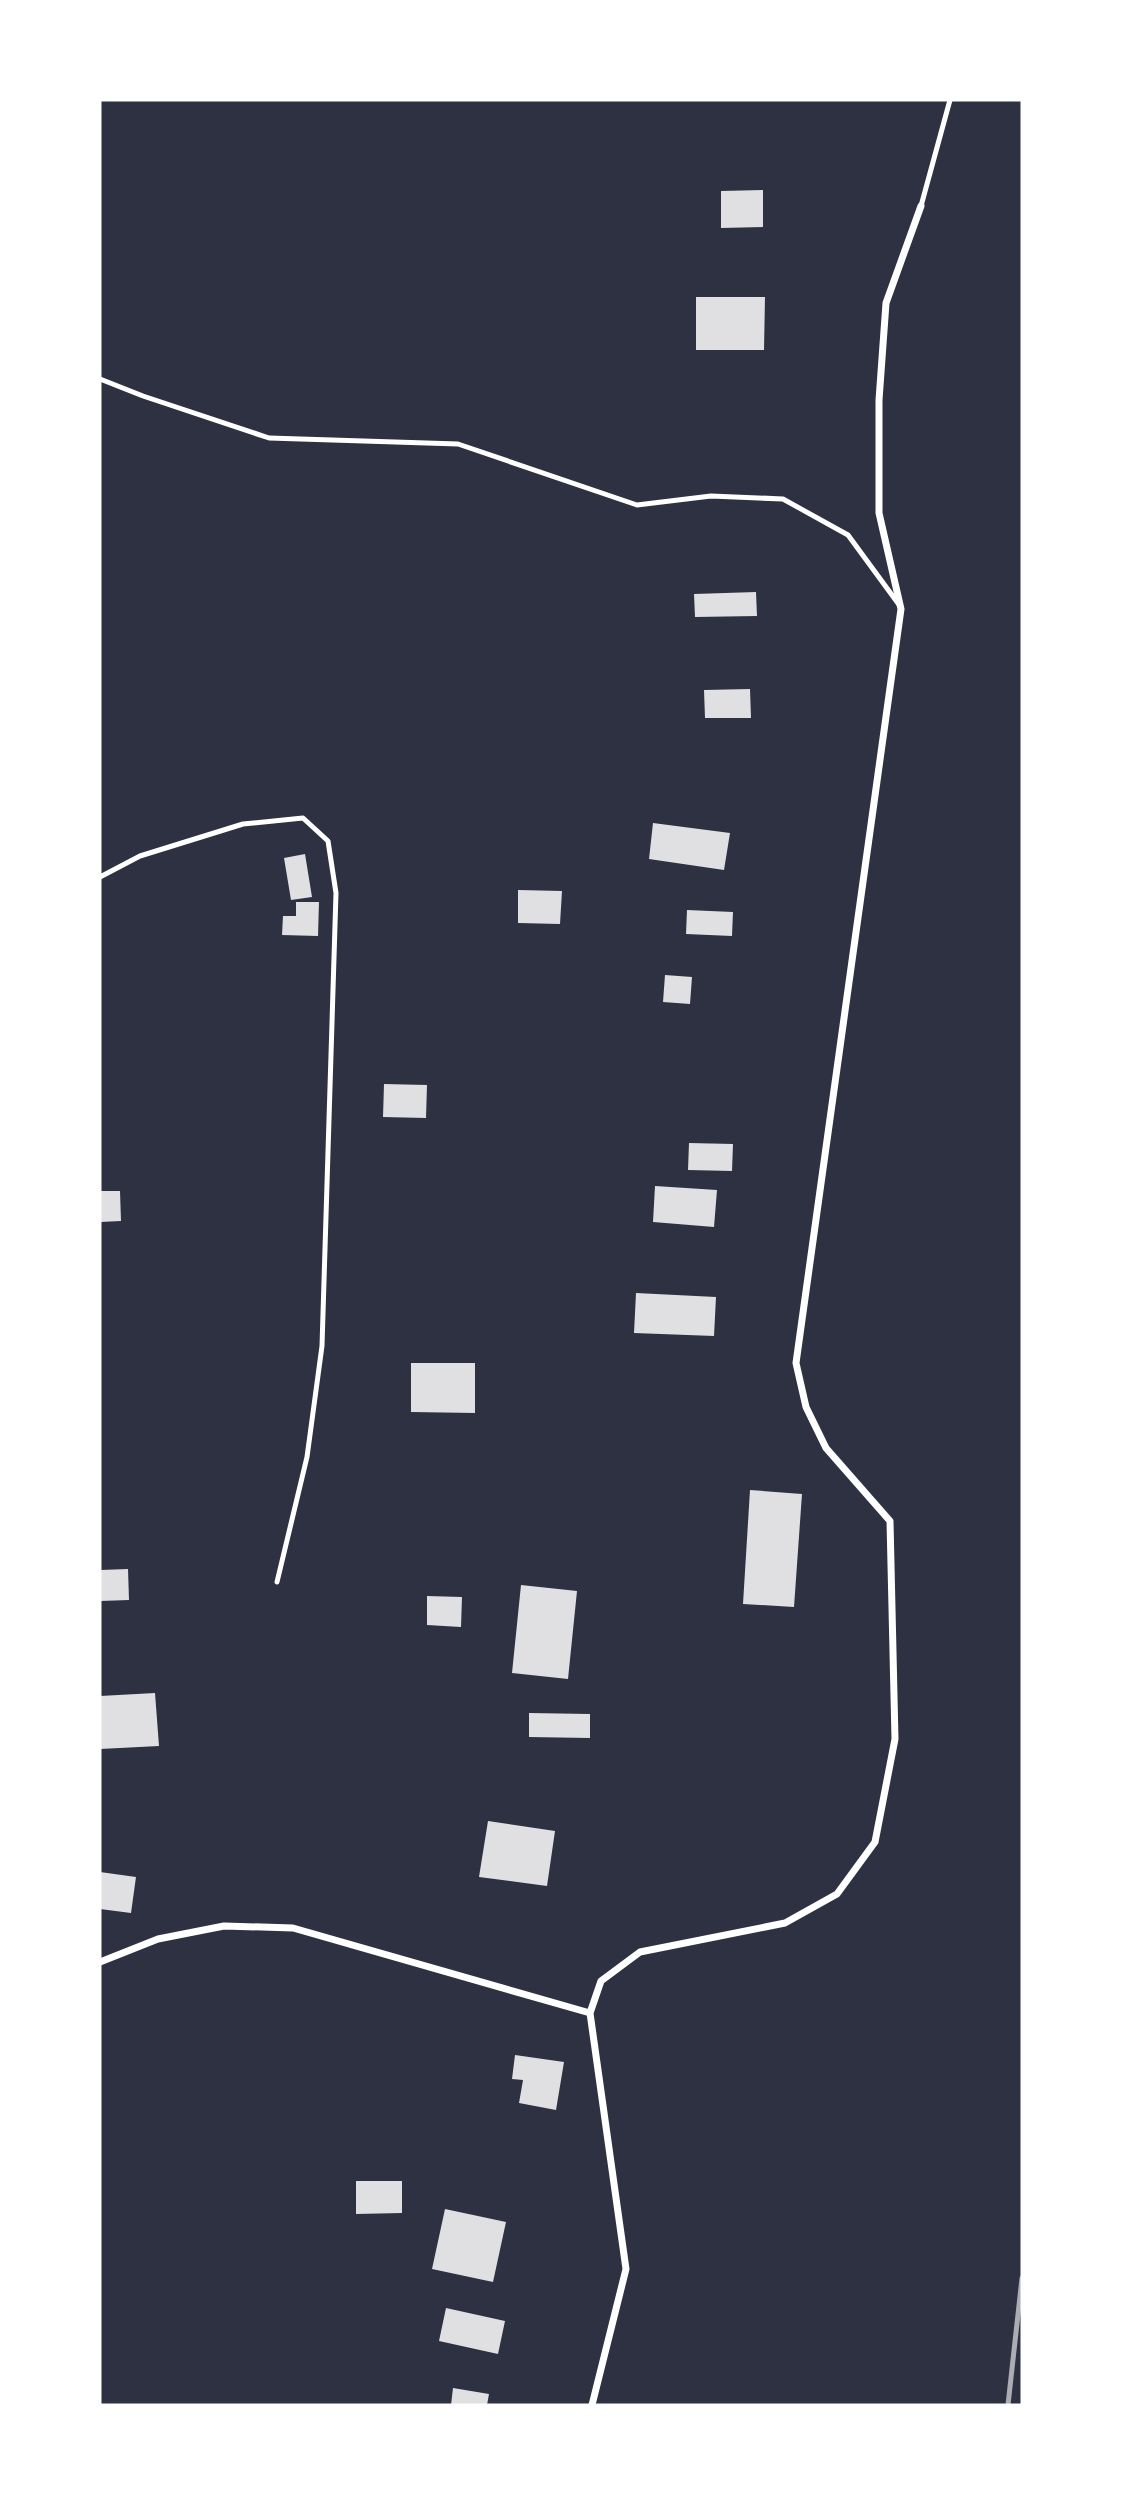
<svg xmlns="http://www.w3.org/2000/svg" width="1122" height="2505" viewBox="0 0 1122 2505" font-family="Rubik,sans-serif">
<rect width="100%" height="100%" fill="#2d3142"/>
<!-- building -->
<path fill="#e0e0e3" d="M763,190V227L721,228V191Z
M696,297H765L764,350H696Z
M756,592L757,616L695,617L694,594Z
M750,689L751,718H705L704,690Z
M653,823L730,833L724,870L649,859Z
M305,854L312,897L291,900L284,858Z
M518,890L562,891L560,924L518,923Z
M296,902H319L318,936L282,935L283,916H296Z
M687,910L733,912L732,936L686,934Z
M665,975L692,977L690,1004L663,1002Z
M384,1084L427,1085L426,1118L383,1117Z
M689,1143L733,1144L732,1171L688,1170Z
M655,1186L717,1190L714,1227L653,1222Z
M100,1191H120L121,1221L100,1222Z
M636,1293L716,1297L714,1336L634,1333Z
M411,1363H475V1413L411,1412Z
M750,1490L802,1494L794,1607L743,1604Z
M128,1569L129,1600L100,1601V1570Z
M521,1585L577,1591L568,1679L512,1673Z
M427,1596L462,1597L461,1627L427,1625Z
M155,1693L159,1746L100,1749V1696Z
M529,1713L590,1714V1738L529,1737Z
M488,1821L555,1831L547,1886L479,1877Z
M100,1872L136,1877L131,1913L100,1909Z
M515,2055L564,2062L556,2110L519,2103L523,2080L512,2079Z
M356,2181H402V2213L356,2214Z
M445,2209L506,2222L493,2282L432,2269Z
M446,2308L505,2321L498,2354L439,2341Z
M453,2388L489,2394L487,2405H451Z"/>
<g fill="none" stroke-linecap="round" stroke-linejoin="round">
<!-- service -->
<path stroke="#fff" stroke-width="5" d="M921,206L950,100
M100,379L143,396L269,438L458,444L637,505L711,496L783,499L848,535L900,606
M100,877L140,856L243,824L303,818L328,841L336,893L322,1346L307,1457L277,1582"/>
<!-- minor -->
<path stroke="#fff" stroke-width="7" d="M100,1962L158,1939L224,1926L293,1928L590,2013
M592,2405L626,2269L590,2013L601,1981L640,1952L785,1923L837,1894L875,1842L895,1739L890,1521L826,1448L806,1407L796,1363L901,609L879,513V400L886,303L921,206"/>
<!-- rail -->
<path stroke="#abadb3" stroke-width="5" d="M1008,2405L1022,2278"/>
</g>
<!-- border -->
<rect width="1122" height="2505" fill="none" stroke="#ffffff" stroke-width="203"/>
</svg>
